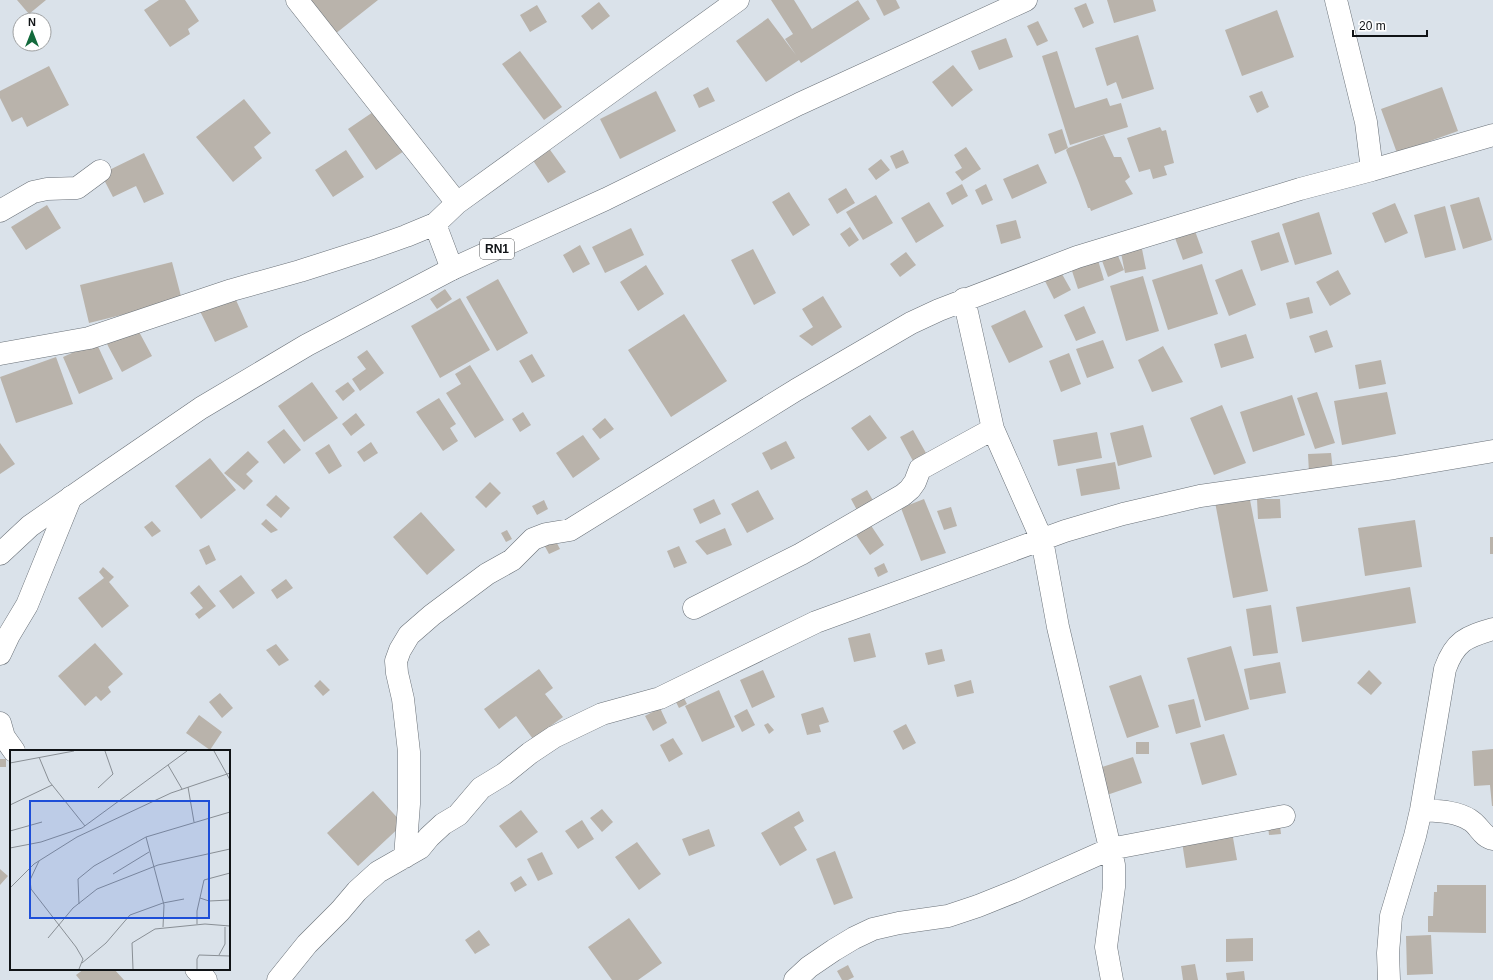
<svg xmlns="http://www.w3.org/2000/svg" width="1493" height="980" viewBox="0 0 1493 980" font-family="Arial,sans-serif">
<rect width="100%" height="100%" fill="#dae2ea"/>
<!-- building -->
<path fill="#b9b3ab" d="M17,0H46L29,14Z
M159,0H185L199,21L188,29L190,34L170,47L144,10Z
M308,0H378L335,34Z
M771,0H794L812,29L858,0L870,19L801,63L799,60L766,82L736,41L768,18L796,55L785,39L793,34Z
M876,0H896L900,8L884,16Z
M1107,0H1153L1156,11L1114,23Z
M599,2L610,16L592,30L581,16Z
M1086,3L1094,23L1083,28L1074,8Z
M537,5L547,22L530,32L520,15Z
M1277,10L1294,57L1242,76L1225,30Z
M1038,21L1048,41L1037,46L1027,26Z
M1138,35L1154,89L1122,99L1116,82L1107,86L1095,48Z
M1006,38L1013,57L979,70L971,51Z
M520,51L562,107L544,120L502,64Z
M1057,51L1075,108L1107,98L1110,106L1121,103L1128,127L1070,145L1042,56Z
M953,65L973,90L952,107L932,82Z
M49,66L69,105L27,127L22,117L12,122L0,98V91Z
M708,87L715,101L699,108L693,95Z
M1442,87L1458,131L1397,153L1381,109Z
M656,91L676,131L620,159L600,119Z
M1262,91L1269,107L1257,113L1249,96Z
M244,99L271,133L254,147L262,158L233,182L196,137Z
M379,108L407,149L376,170L348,129Z
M1160,127L1162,131L1166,130L1174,163L1164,166L1167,175L1153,179L1150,169L1139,172L1127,138Z
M1062,129L1068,148L1104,135L1114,157H1121L1130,177L1125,181L1133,194L1091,211L1090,208H1088L1079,183L1066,150L1068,148L1055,154L1048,134Z
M548,147L566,172L548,183L532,159Z
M966,147L981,169L962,181L955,172L962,168L954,155Z
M346,150L364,177L333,197L315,170Z
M903,150L909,163L896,169L890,156Z
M144,153L164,194L144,203L136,186L113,197L101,174Z
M881,159L890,170L876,180L868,169Z
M1038,164L1047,183L1012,199L1003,179Z
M962,184L968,196L952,205L946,193Z
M986,184L993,200L982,205L975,190Z
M846,188L855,203L837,214L828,199Z
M789,192L810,225L793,236L772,202Z
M876,195L893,223L863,240L846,212Z
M1479,197L1492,240L1463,249L1450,205Z
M929,202L944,226L916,243L901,218Z
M1395,203L1408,233L1385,243L1372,213Z
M47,205L61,228L26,250L11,227Z
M1445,206L1456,250L1425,258L1414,215Z
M1319,212L1332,254L1295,265L1282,224Z
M1016,220L1021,238L1001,244L996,225Z
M850,227L859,240L849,247L840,234Z
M631,228L644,255L605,273L592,247Z
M1195,231L1203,253L1183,260L1175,238Z
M1279,232L1289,262L1261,271L1251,241Z
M580,245L590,264L573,273L563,255Z
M753,249L776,293L754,305L731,260Z
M1142,249L1146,269L1125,273L1121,253Z
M1116,251L1124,270L1108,277L1101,258Z
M906,252L916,265L900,277L890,264Z
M1097,257L1104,280L1078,289L1070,265Z
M172,262L182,300L89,323L80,285Z
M1202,264L1218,314L1168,330L1152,280Z
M646,265L664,294L638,311L620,282Z
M1058,267L1071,290L1054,299L1042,275Z
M1242,269L1256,305L1229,316L1215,280Z
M1338,270L1351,294L1330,306L1316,282Z
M1143,276L1159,331L1126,341L1110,286Z
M498,279L528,333L497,351L466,297Z
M445,289L452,299L437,309L430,299Z
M232,291L248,327L215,342L198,307Z
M823,296L842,327L812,346L799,336L813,327L802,309Z
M1309,297L1313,313L1290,319L1286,303Z
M460,298L490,350L440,378L411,326Z
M1084,306L1096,333L1076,341L1064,315Z
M1025,310L1043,347L1009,363L991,326Z
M684,314L727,381L671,417L628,350Z
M137,328L152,356L122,372L107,344Z
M1327,330L1333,347L1315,353L1309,336Z
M1246,334L1254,358L1221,368L1214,344Z
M1103,340L1114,368L1087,378L1076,349Z
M96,342L113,379L79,394L63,357Z
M1163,346L1183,382L1152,392L1138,360Z
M367,350L384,373L360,391L352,379L366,369L357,357Z
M1069,353L1081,384L1061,392L1049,361Z
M532,354L545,376L532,383L519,361Z
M56,357L73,404L16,423L0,377Z
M1381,360L1386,384L1359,389L1355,365Z
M470,365L504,420L475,438L446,393L461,384L455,374Z
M312,382L338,418L304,442L278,406Z
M348,382L355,391L343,401L335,391Z
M1317,392L1335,443L1315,449L1297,398Z
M1387,392L1396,434L1342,445L1334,401Z
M1292,395L1305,435L1253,452L1240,412Z
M439,398L456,424L450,428L458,441L443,451L416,412Z
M1222,405L1246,463L1214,475L1190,418Z
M523,412L531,425L520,432L512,419Z
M356,413L365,425L351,436L342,424Z
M870,415L887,438L868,451L851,428Z
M605,418L614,429L600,439L592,429Z
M1143,425L1152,457L1118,466L1110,433Z
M284,429L301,450L284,464L267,442Z
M913,430L926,453L913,461L900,437Z
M1097,432L1102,458L1058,466L1053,440Z
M583,435L600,459L573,478L556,453Z
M786,441L795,458L771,470L762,453Z
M371,442L378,453L364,462L357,452Z
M0,443L15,464L0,474Z
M329,444L342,466L329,474L315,453Z
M248,451L259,462L246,474L253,481L244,490L224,473Z
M1331,453L1333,471L1309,473L1308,454Z
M210,458L236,490L201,519L175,486Z
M1115,462L1120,489L1081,496L1076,469Z
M490,482L501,493L486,508L475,497Z
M758,490L774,519L747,533L731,504Z
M867,490L874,502L858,512L851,499Z
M276,495L290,508L281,518L266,505Z
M1249,495L1268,591L1233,598L1215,502Z
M714,499L721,514L700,524L693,509Z
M924,499L946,553L921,561L901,508Z
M1257,499H1280L1281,518L1258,519Z
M544,500L548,509L537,515L532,506Z
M951,507L957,526L944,530L937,511Z
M421,512L455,550L427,575L393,537Z
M266,519L278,530L271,533L261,524Z
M1415,520L1422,567L1365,576L1358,528Z
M152,521L161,531L152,537L144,527Z
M868,521L884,545L870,555L854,532Z
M725,528L732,545L707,555L695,541Z
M507,530L512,539L506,542L501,533Z
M553,536L560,549L549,554L542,541Z
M1490,537H1493V554H1490Z
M209,545L216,560L206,565L199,550Z
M679,546L687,563L674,568L667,551Z
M884,563L888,572L878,577L874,568Z
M103,567L114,577L109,582L129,606L102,628L78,598L104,578L99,572Z
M241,575L255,593L233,609L219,591Z
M286,579L293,588L277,599L271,590Z
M199,585L216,606L199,619L195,614L203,608L190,593Z
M1410,587L1416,623L1302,642L1296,607Z
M1271,605L1278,653L1253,656L1246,609Z
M870,633L876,657L854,662L848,638Z
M95,643L123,674L108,687L111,692L101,701L96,696L85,706L58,676Z
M276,644L289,660L279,666L266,650Z
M1231,646L1249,709L1205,721L1187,658Z
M942,649L945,661L928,665L925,653Z
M1280,662L1286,693L1250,700L1244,669Z
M539,669L553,688L545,694L563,717L533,739L516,716L499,729L484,709Z
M763,670L775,697L752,708L740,680Z
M1369,670L1382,683L1371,695L1357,683Z
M1141,675L1159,727L1127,738L1109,686Z
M320,680L330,690L323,696L314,686Z
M971,680L974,693L957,697L954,685Z
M719,690L735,727L702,742L685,706Z
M681,692L687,704L679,708L673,696Z
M220,693L233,708L222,718L209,702Z
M1194,699L1201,727L1176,734L1168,705Z
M823,707L829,722L819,725L821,732L807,735L801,714Z
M660,708L667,723L653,731L645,716Z
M747,709L755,725L742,732L734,716Z
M199,715L222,732L210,750L186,733Z
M768,723L774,730L769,734L764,725Z
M906,724L916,743L903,750L893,731Z
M1224,734L1237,775L1202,785L1190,743Z
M673,738L683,754L669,762L660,745Z
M1136,742H1149V754H1136Z
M1493,749V806H1492L1490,785L1474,786L1472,751Z
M1133,757L1142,783L1104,796L1096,769Z
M0,759H6V767H0Z
M373,791L403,824L358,866L327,833Z
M602,809L613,822L602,832L590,818Z
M521,810L538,832L516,848L499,826Z
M799,811L804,821L794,827L807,850L780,866L761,833Z
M582,820L594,839L578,849L565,831Z
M1230,821L1237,860L1186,868L1180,829Z
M1268,826H1280L1281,834L1269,835Z
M709,829L715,846L689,856L682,839Z
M637,842L661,874L639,890L615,857Z
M835,851L853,898L834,905L816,859Z
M542,852L553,874L538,881L527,859Z
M0,869L8,876L0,885Z
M521,876L527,885L515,892L510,883Z
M1437,885H1486V933L1428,932V916H1433L1434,892H1437Z
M629,918L662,963L638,980H612L588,947Z
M479,930L490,945L475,954L465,940Z
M1431,935L1433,974L1407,975L1406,936Z
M1253,938V961L1226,962V939Z
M1195,964L1198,980H1183L1181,966Z
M848,965L854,977L848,980H842L837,971Z
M84,969H114L124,980H80L76,975Z
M1244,971L1245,980H1227L1226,973Z"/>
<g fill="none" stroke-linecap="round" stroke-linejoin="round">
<!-- minor casing -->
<g stroke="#6a7178" stroke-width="23">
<path id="minor" d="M297,0L457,203
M1336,0L1366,122L1372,170
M0,211L33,192L47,189L77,188L100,171
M435,224L452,269
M964,299L993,429L1042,540L1058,627L1114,865V887L1106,947L1112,980
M0,354L89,338L232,290L300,271L372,248L406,236L435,224L457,203L738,0
M694,608L801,554L903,495L910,489L915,482L920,469L993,429
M0,654L9,635L27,605L71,497
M0,723L4,737L14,751
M1421,810C1437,811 1456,811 1470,820C1479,825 1482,837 1493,839
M405,857L409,804V752L403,699L397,673L396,661L400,650L409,635L432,615L487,574L512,560L533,539L546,534L570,530L796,390L911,323L939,310L1077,257L1300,189L1372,170L1493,135
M196,969L206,980
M278,980L307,944L340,911L357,891L378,872L420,848L429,837L443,824L458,815L481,788L504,774L530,753L554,737L602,714L660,698L816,622L1065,531L1123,514L1200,496L1394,468L1493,451
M795,980L809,967L834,950L854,938L873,929L899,923L948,916L978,906L1018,890L1110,849L1284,816
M1389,980L1388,953L1391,916L1415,836L1421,810L1445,669C1455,641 1466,637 1493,629"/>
</g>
<!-- trunk casing -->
<g stroke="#6a7178" stroke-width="23">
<path id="trunk" d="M0,554L30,526L109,471L201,408L307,345L452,269L606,199L799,104L1026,0"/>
</g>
<!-- minor -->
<use href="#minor" stroke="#fff" stroke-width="22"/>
<!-- trunk -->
<use href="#trunk" stroke="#fff" stroke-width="22"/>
</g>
<g text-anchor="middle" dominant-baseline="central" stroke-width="4" stroke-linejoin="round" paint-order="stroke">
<!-- shield labels -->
<rect fill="#fff" stroke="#585a5c" stroke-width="1" x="480" y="239" width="34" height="20" rx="3"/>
<g font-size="12" font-weight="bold" fill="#101316">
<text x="497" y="249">RN1</text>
</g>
</g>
<!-- overview -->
<g transform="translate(10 750)">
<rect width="220" height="220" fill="#dae2ea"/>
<path fill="none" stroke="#898f95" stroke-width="1" d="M204,1L220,30M29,7L39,31L75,76M0,13L64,1M158,15L172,39M178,37L184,72M88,38L103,24L95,1M0,55L42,35M0,81L32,72M136,87L154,155L153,177M0,98L31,92L72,78L177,1M29,111L20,130L21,139L66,197L73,209L69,219M103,124L139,102M0,138L24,114L67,87L161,43L220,23M190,148L199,151L220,150M69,154L68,129L84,116L136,87L220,62M187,174V161L194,130L220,123M38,188L63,158L87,139L148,115L220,99M209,205L215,194V177M72,213L96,193L120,165L153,153L174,149M123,219L122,193L145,179L195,174L220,176M187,219V209L189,205L220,206"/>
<path fill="#1d4ed8" fill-opacity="0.15" stroke="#1d4ed8" stroke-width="2" d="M20,51H199V168H20Z"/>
<rect width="220" height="220" fill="none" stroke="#101316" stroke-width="2"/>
</g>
<!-- north arrow -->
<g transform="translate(32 32)"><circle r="19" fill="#ffffff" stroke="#9fa1a2"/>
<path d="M0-3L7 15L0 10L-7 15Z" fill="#136a3c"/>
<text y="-6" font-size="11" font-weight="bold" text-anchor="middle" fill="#101316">N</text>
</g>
<!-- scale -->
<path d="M1353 30v6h74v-6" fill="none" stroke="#101316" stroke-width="2"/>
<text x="1359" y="30" font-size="12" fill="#101316" stroke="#ffffff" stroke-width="3" paint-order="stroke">20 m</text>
</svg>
